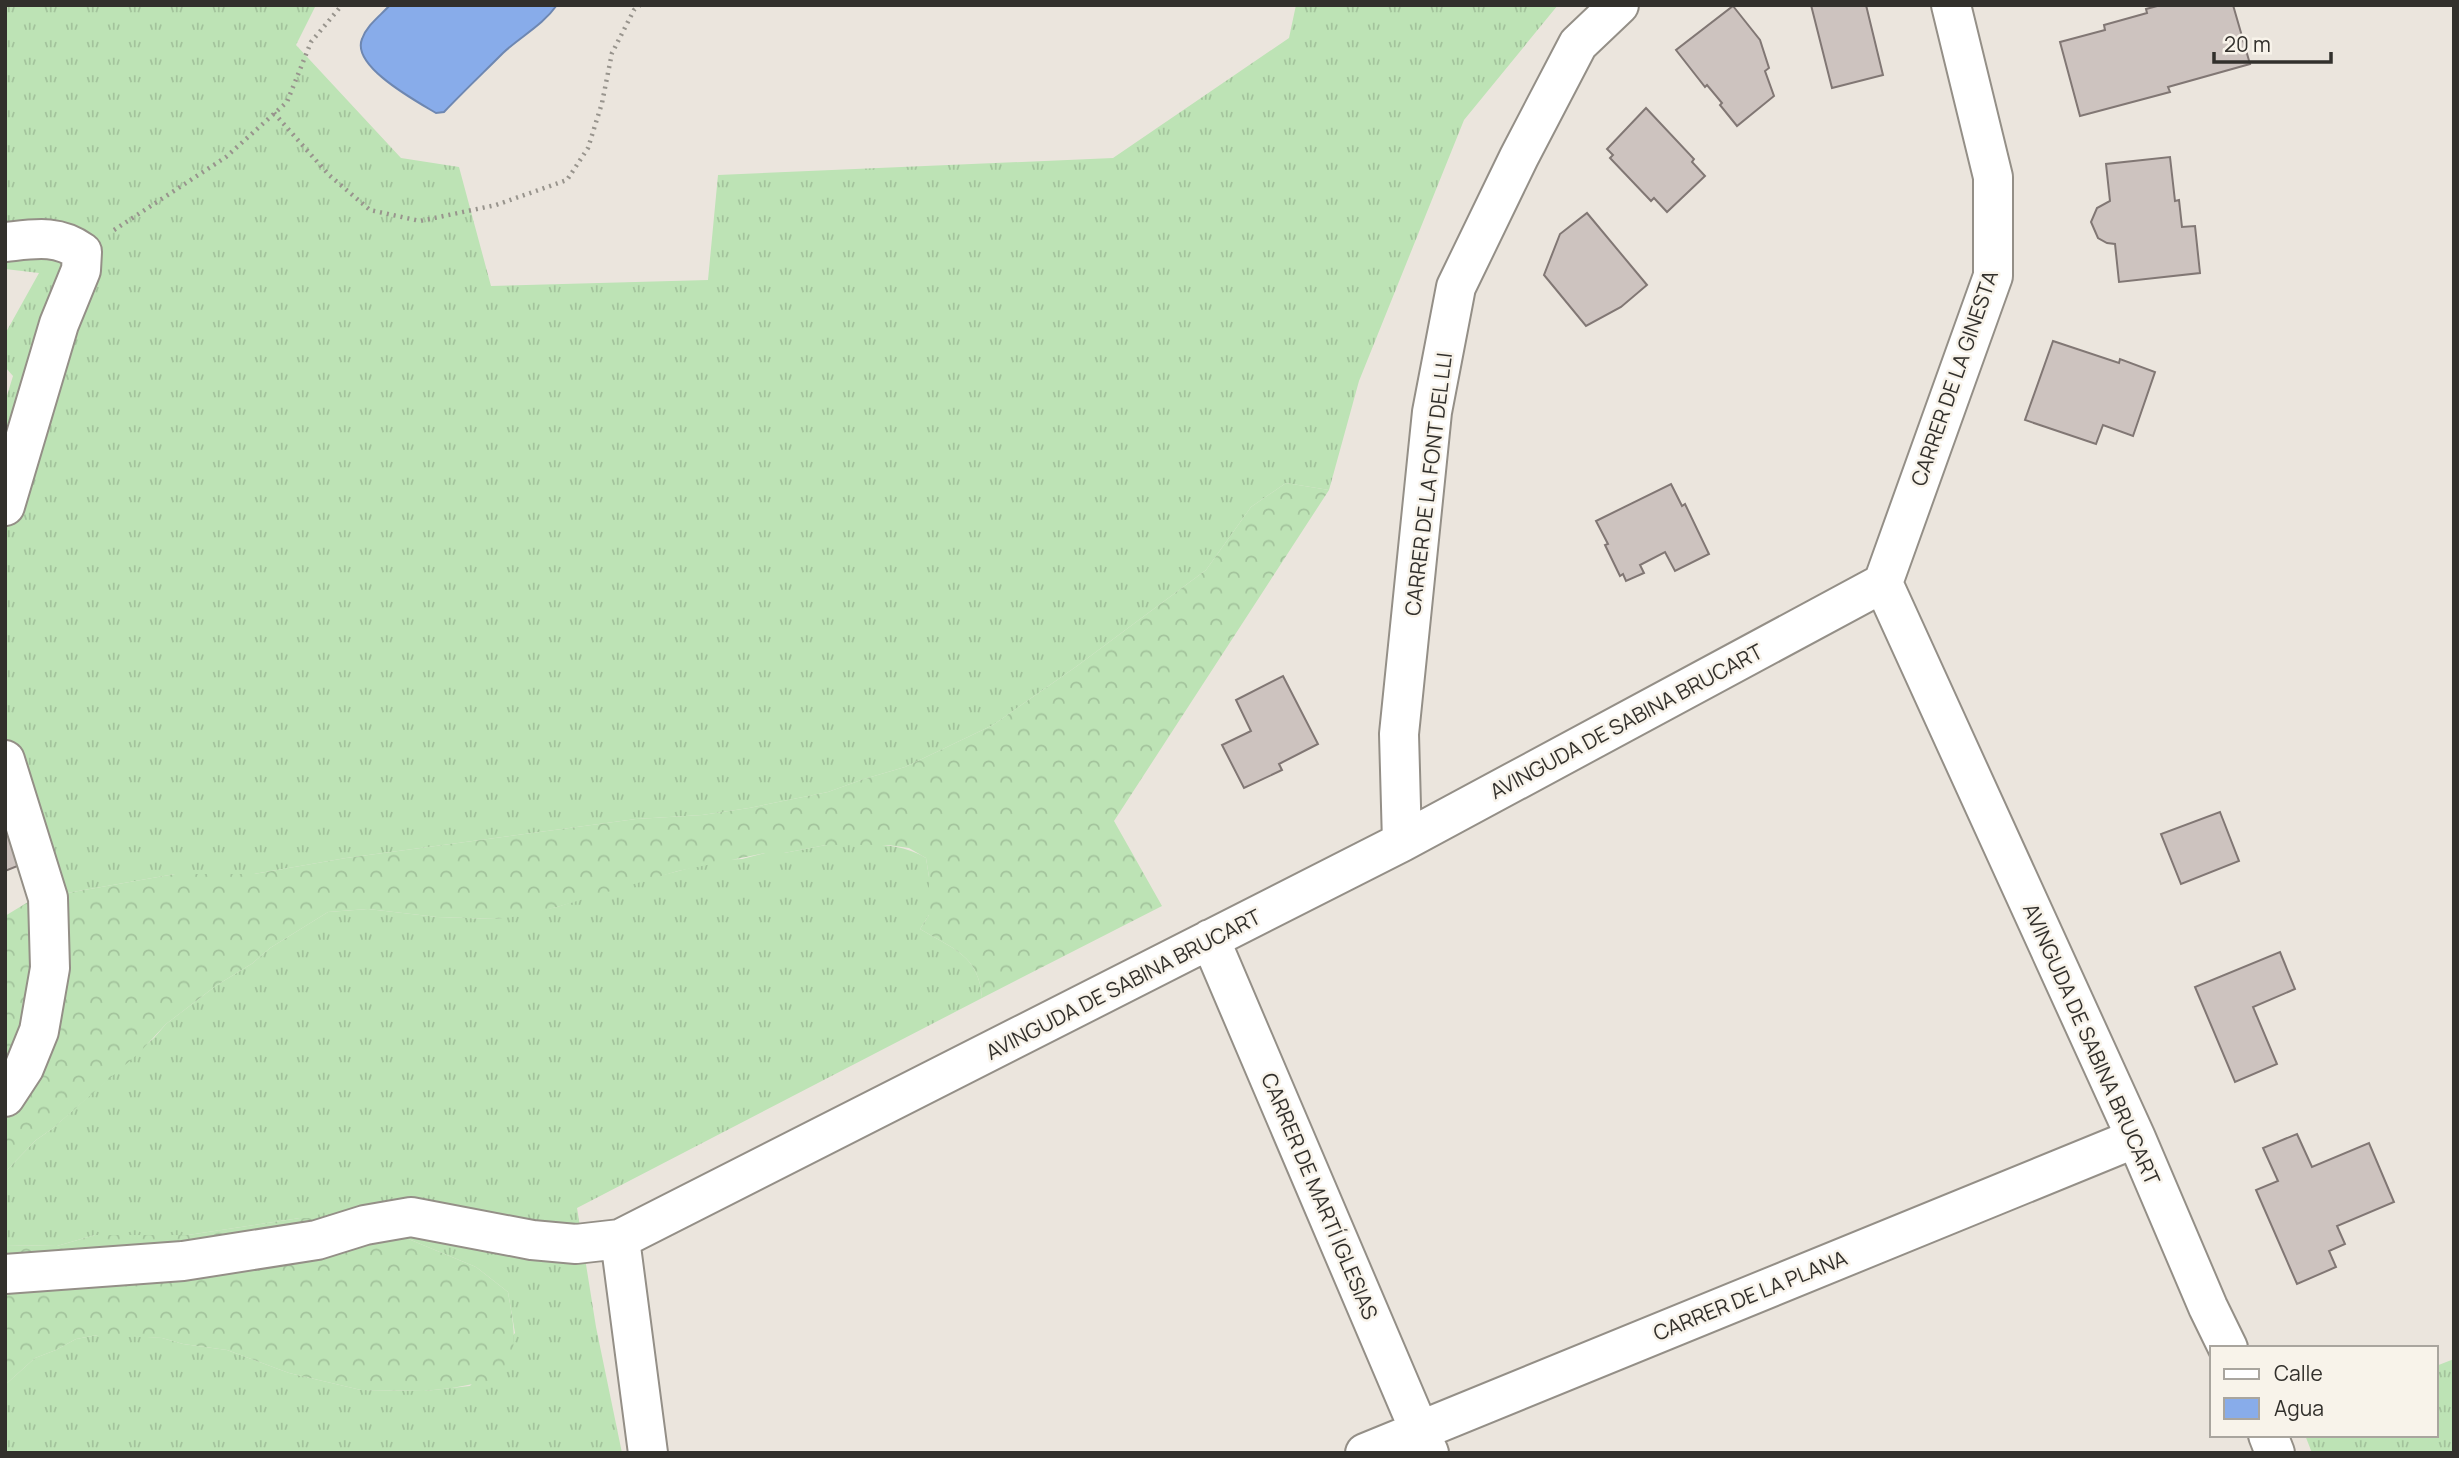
<svg xmlns="http://www.w3.org/2000/svg" width="2459" height="1458" viewBox="0 0 2459 1458" font-family="Manrope,sans-serif">
<defs>
<pattern id="grass-tufts" width="24" height="20" patternUnits="userSpaceOnUse" patternTransform="scale(1.75)"><rect width="24" height="20" fill="#bde3b5"/><path d="M3 7l-1-3M5 7V3M7 7l1-3M15 17l-1-3M17 17v-4M19 17l1-3" fill="none" stroke="#a3c39c"/></pattern>
<pattern id="forest-crowns" width="20" height="18" patternUnits="userSpaceOnUse" patternTransform="scale(1.75)"><rect width="20" height="18" fill="#bde3b5"/><path d="M2 6a3 3 0 1 1 6 0M12 15a3 3 0 1 1 6 0" fill="none" stroke="#a3c39c"/></pattern>
</defs>
<rect width="100%" height="100%" fill="#ebe5dd"/>
<!-- grass -->
<path fill="url(#grass-tufts)" d="M5,5H316L296,45L401,158L459,167L491,286L708,280L718,175L1113,158L1289,38L1296,5H1558L1464,120L1359,381L1329,490L1286,483L1251,507L1206,570L1077,666L993,725L905,767L864,779L828,792L749,808L702,815L636,819L346,858L254,874H175L33,899L5,815V402L13,376L5,367V334L39,273L5,269Z
M826,845C860,845 896,840 926,858L929,877V915L920,929C953,949 979,955 982,998L577,1208L596,1327L622,1453H5V1385L35,1358L56,1350L76,1339L98,1335H118L162,1338L183,1344L227,1350L289,1373L361,1390L424,1391L470,1386L515,1333L508,1292L476,1267L377,1226L300,1218L188,1235H95L57,1246L5,1245V1172L36,1140L52,1129L154,1038L166,1024L217,985L253,963L270,948L328,912L368,909L437,917L496,919L557,907L614,888L720,860L742,859L765,853H784Z
M2454,1359V1453H2312L2305,1435H2436V1366Z"/>
<!-- forest -->
<path fill="url(#forest-crowns)" d="M1286,483L1329,490L1114,821L1162,906L982,998C979,955 953,949 920,929L929,915V877L926,858L909,848L888,845H826L784,853H765L678,871L557,907L520,916L496,919L437,917L368,909L328,912L270,948L253,963L217,985L166,1024L140,1052L52,1129L36,1140L5,1172V916L33,899L175,874H254L346,858L636,819L702,815L749,808L828,792L864,779L905,767L993,725L1077,666L1206,570L1251,507Z
M300,1218H336L377,1226L476,1267L508,1292C513,1322 518,1341 508,1370L489,1381L452,1388L424,1391L361,1390L289,1373L227,1350L183,1344L162,1338L98,1335L76,1339L56,1350L35,1358L5,1385V1245L57,1246L95,1235H188Z"/>
<!-- water -->
<path fill="#88acea" stroke="#6e87b1" stroke-width="2" d="M390,5H557C542,26 521,36 503,53C483,73 463,92 444,112L436,113C416,101 351,66 362,39C367,25 380,16 390,5Z"/>
<!-- building -->
<path fill="#cdc3bf" stroke="#817774" stroke-width="2" d="M1811,5H1866L1883,75L1832,88Z
M2161,5H2233L2250,64L2168,87L2170,92L2080,116L2060,42L2105,30L2104,25L2147,13L2146,9Z
M1733,6L1760,40L1769,68L1765,71L1774,96L1737,126L1720,105L1722,103L1707,85L1705,87L1676,50Z
M1646,108L1694,159L1692,162L1705,176L1667,212L1654,198L1651,201L1610,158L1613,155L1607,149Z
M2170,157L2175,201L2179,200L2182,227L2195,226L2200,273L2119,282L2115,244L2107,243L2098,238L2091,222L2097,208L2110,201L2106,164Z
M1587,213L1647,285L1621,307L1586,326L1544,275L1560,234Z
M2053,341L2119,363L2120,359L2155,372L2133,436L2103,425L2096,444L2025,420Z
M1671,484L1682,506L1685,504L1709,554L1675,571L1665,552L1640,565L1644,573L1626,581L1623,574L1620,576L1605,545L1608,544L1596,521Z
M1283,676L1318,744L1279,764L1282,770L1244,788L1222,745L1251,731L1236,700Z
M2220,812L2239,861L2181,884L2161,834Z
M5,823L20,865L5,871Z
M2280,952L2295,989L2253,1007L2277,1064L2235,1082L2195,987Z
M2297,1134L2312,1167L2369,1143L2394,1202L2337,1226L2345,1244L2329,1251L2336,1267L2297,1284L2256,1190L2278,1181L2263,1148Z"/>
<g fill="none" stroke-linecap="round" stroke-linejoin="round">
<!-- minor casing -->
<g stroke="#948f87" stroke-width="42">
<path id="minor" d="M5,242C34,239 57,234 82,252L81,270L59,324L5,506
M1883,583L2136,1138L2208,1307L2228,1348
M1883,583L1993,276V177L1951,5
M5,760L48,898L50,968L39,1031L24,1068L5,1097
M1402,842L1399,734L1432,412L1456,287L1519,157L1578,44L1619,5
M1210,939L1429,1453
M620,1239L648,1453
M5,1274L183,1261L317,1240L365,1225L411,1217L532,1240L576,1244L620,1239L1402,842L1883,583
M2268,1435L2275,1453
M1365,1453L2136,1138"/>
</g>
<!-- path -->
<path stroke="#98948d" stroke-width="4.5" stroke-dasharray="2 5" stroke-linecap="butt" d="M274,113L329,175L370,210L420,221L496,205L567,180L588,148L602,103L612,53L634,10L640,5
M114,230L226,157L287,102L311,42L342,5"/>
<!-- minor -->
<use href="#minor" stroke="#fff" stroke-width="38"/>
</g>
<g text-anchor="middle" dominant-baseline="central" stroke-width="5" stroke-linejoin="round" paint-order="stroke">
<!-- street labels -->
<g font-size="21" fill="#32302c" stroke="#f8f3ea">
<text transform="translate(1954 378) rotate(-71)">CARRER DE LA GINESTA</text>
<text transform="translate(1428 484) rotate(-83)">CARRER DE LA FONT DEL LLI</text>
<text transform="translate(1626 721) rotate(-28)">AVINGUDA DE SABINA BRUCART</text>
<text transform="translate(1123 984) rotate(-27)">AVINGUDA DE SABINA BRUCART</text>
<text transform="translate(2092 1044) rotate(66)">AVINGUDA DE SABINA BRUCART</text>
<text transform="translate(1320 1196) rotate(67)">CARRER DE MARTÍ IGLESIAS</text>
<text transform="translate(1750 1295) rotate(-22)">CARRER DE LA PLANA</text>
</g>
</g>
<!-- border -->
<rect width="2459" height="1458" fill="none" stroke="#32302c" stroke-width="14"/>
<!-- legend -->
<rect x="2210" y="1346" width="228" height="91" fill="#f8f3ea" stroke="#a9a59e" stroke-width="2"/>
<rect x="2224" y="1369" width="35" height="10" fill="#ffffff" stroke="#a9a59e" stroke-width="2"/>
<text x="2274" y="1381" font-size="21" fill="#32302c">Calle</text>
<rect x="2224" y="1398" width="35" height="21" fill="#88acea" stroke="#a9a59e" stroke-width="2"/>
<text x="2274" y="1416" font-size="21" fill="#32302c">Agua</text>
<!-- scale -->
<path d="M2214 52v10h117v-10" fill="none" stroke="#32302c" stroke-width="3.5"/>
<text x="2224" y="52" font-size="21" fill="#32302c" stroke="#f8f3ea" stroke-width="5" paint-order="stroke">20 m</text>
</svg>
